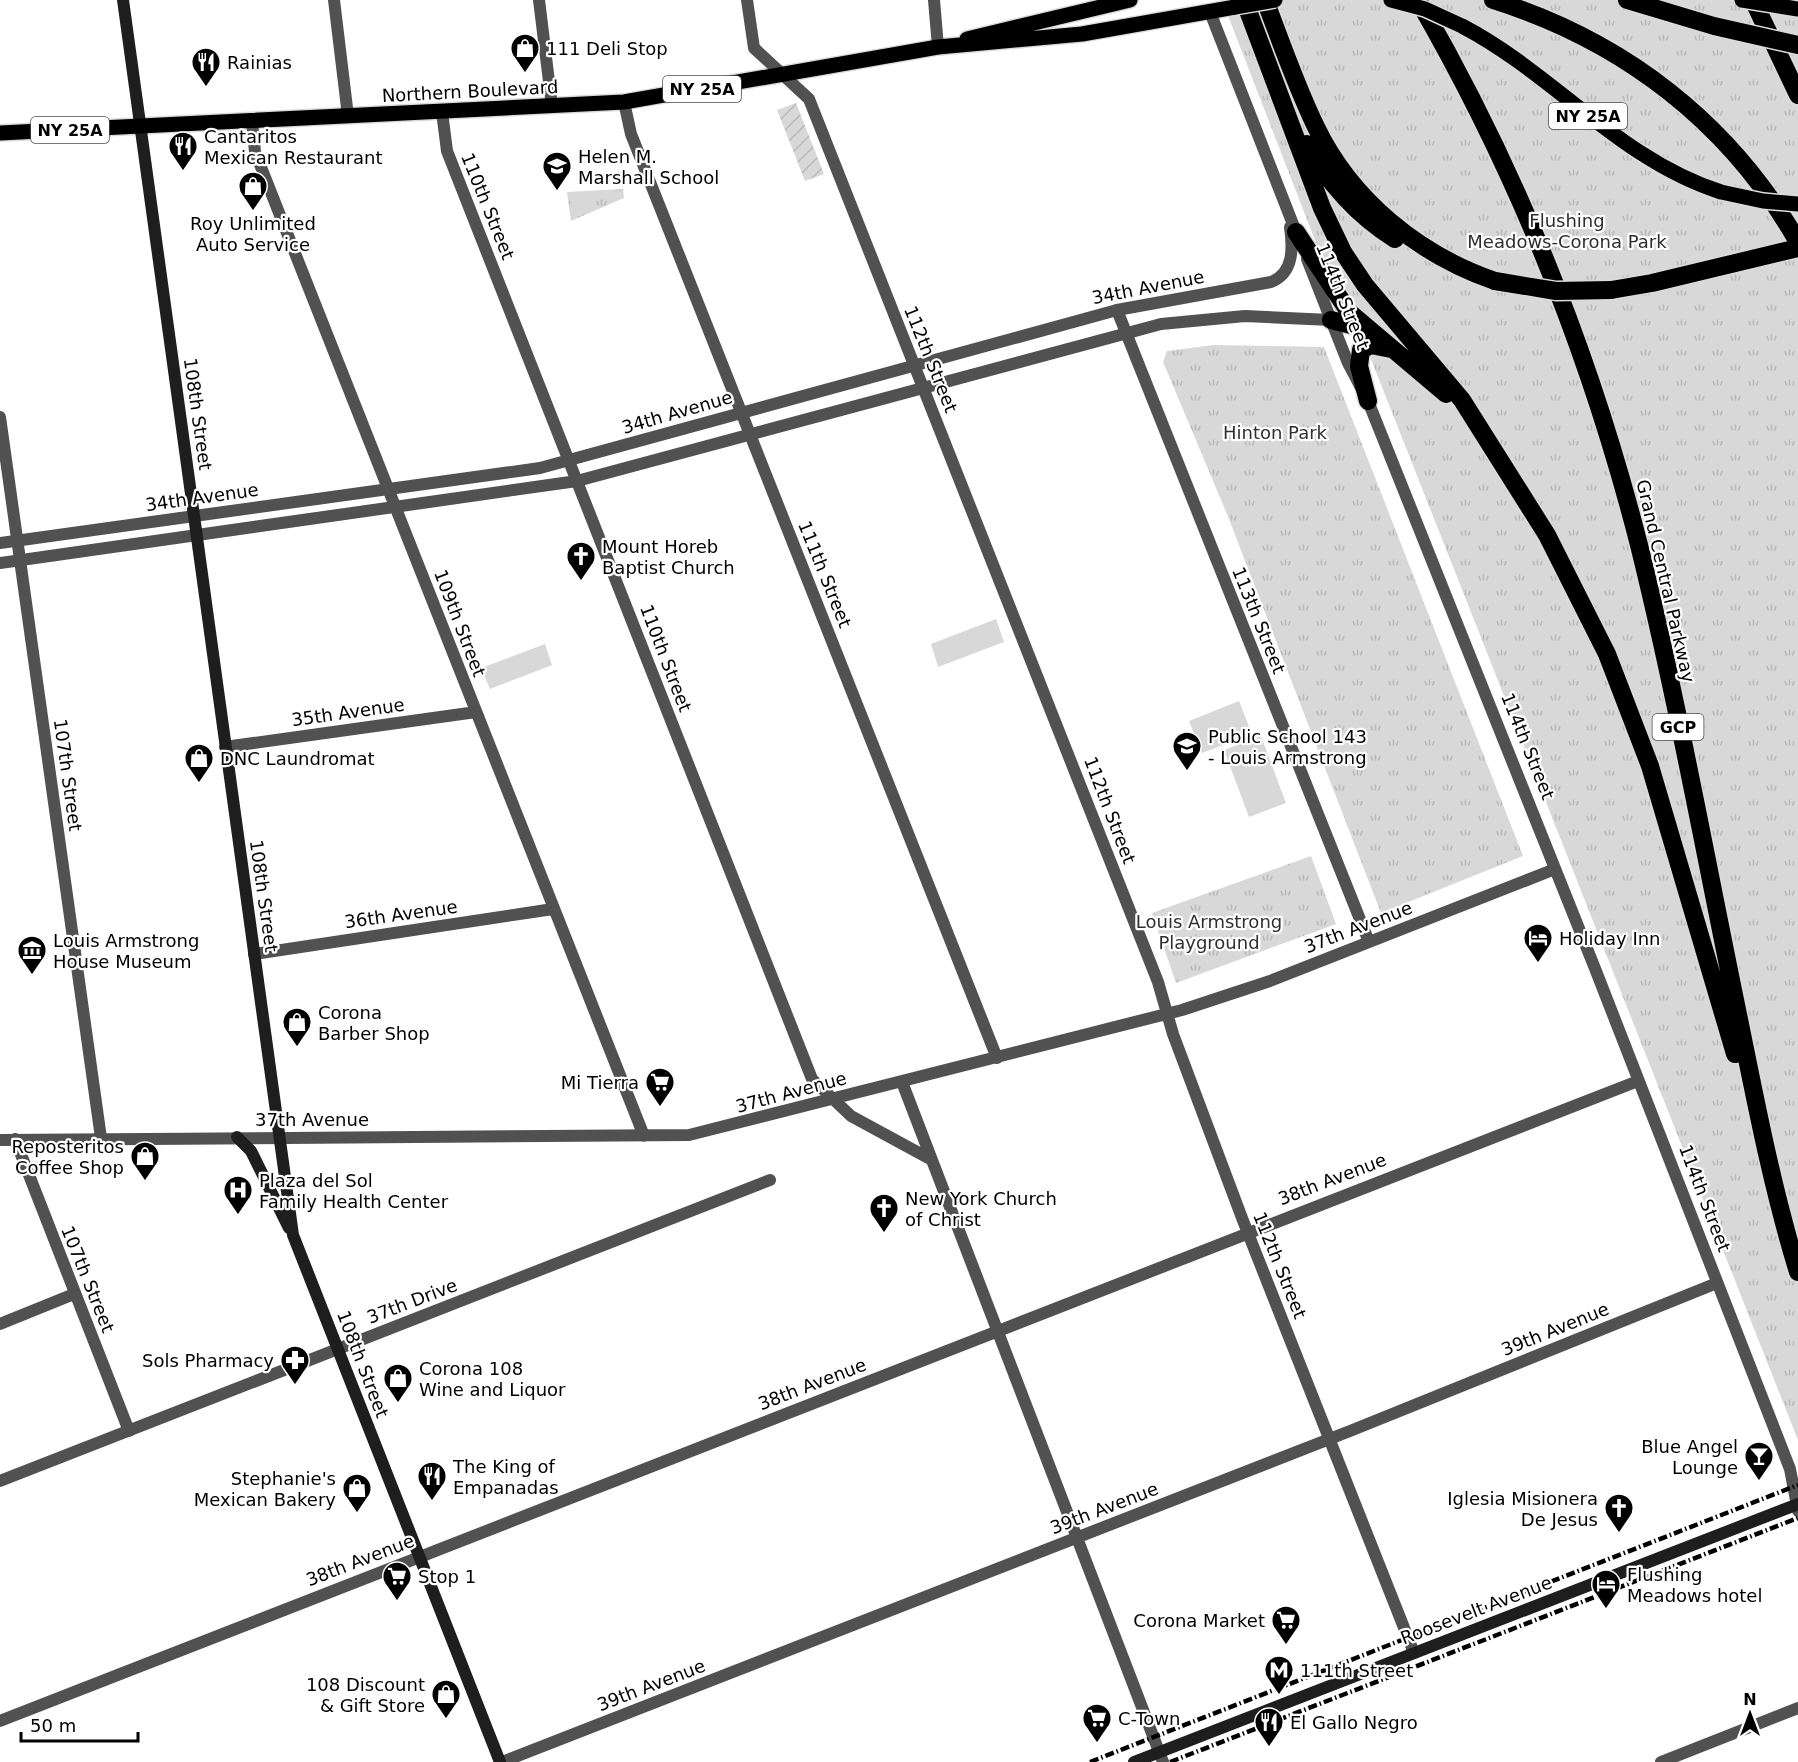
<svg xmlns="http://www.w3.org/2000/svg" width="1798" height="1762" viewBox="0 0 1798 1762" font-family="'DejaVu Sans',sans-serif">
<defs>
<pattern id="park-tufts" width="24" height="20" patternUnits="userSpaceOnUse" patternTransform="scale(1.5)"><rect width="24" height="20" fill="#d8d8d8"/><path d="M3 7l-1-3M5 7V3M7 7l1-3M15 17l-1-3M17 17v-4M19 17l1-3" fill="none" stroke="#b8b8b8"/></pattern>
<pattern id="garden-furrows" width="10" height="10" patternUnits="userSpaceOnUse" patternTransform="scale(1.5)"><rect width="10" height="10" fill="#d8d8d8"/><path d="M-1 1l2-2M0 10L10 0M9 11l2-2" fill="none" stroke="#b8b8b8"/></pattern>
</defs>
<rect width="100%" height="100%" fill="#fff"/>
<!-- grass -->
<path fill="#d8d8d8" d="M996,619L1004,642L938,667L931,644Z
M545,644L552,665L490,689L481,668Z
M1239,701L1252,734L1202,753L1189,721Z
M1261,736L1286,803L1249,817L1224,750Z"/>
<!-- park -->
<path fill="url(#park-tufts)" d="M1222,0H1798V1440L1350,306L1318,248Z
M623,189L624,198L571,221L567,192Z
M1214,345L1324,347L1523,856L1381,913L1227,514L1163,362L1167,351Z
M1311,856L1336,924L1176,983L1152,913Z"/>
<!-- garden -->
<path fill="url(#garden-furrows)" d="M796,103L824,174L805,181L777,110Z"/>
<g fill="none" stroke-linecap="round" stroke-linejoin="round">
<!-- primary casing -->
<g stroke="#dbdbdb" stroke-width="18">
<path id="primary" d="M1462,26C1554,74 1620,160 1721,192
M967,39L1130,0
M0,133L624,102L938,47L1082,34L1235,7"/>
</g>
<!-- motorway casing -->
<g stroke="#dbdbdb" stroke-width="21">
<path id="motorway" d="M1244,0L1322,208L1343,252L1365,285L1462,400L1547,535L1607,654L1650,766L1735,1054
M1265,0C1281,42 1296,86 1316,127C1351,200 1419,255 1495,281
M1418,0C1517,171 1590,353 1639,545C1678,703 1707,865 1740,1024C1757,1108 1773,1191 1798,1272
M1493,0C1624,41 1730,123 1798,242
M1753,0L1798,95
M1307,144C1327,182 1358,216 1395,239
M1296,232L1349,312L1446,394
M1611,290L1652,283L1798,248
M1331,320L1363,328
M1368,401L1359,366L1361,350L1371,345L1391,349"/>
</g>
<!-- minor -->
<path stroke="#515151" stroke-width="12" d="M334,0L348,116
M539,0L552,106
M747,0L754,48L809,99L1158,982L1173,1034L1242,1218L1414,1653
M934,0L938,47
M624,102L631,134L997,1058
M442,112L447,151L812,1079L851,1116L932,1160
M252,121L255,152L644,1136
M1117,310L1369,942
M1331,320L1348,363L1368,401L1596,971L1790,1469L1798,1511
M0,417L101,1138
M225,747L476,712
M254,954L553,909
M902,1082L1163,1762
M15,1139L129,1431
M0,1140L689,1135L1182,1010L1270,981L1555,869
M0,1324L74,1294
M0,1481L770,1180
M0,1721L1638,1081
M502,1762L1350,1431L1717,1283
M1661,1762L1798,1708"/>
<!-- tertiary -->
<path stroke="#515151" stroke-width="12" d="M1210,12L1298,237
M0,543L540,468L1117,310L1271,282C1294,273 1293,248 1290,227
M0,563L577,481L1161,324L1245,316L1331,320L1307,259"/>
<!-- secondary -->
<path stroke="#1e1e1e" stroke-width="12" d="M123,0L293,1235L500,1762
M237,1137L251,1151L289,1228
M1134,1762L1798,1504"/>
<!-- primary -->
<use href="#primary" stroke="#000" stroke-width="15"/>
<!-- motorway -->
<use href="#motorway" stroke="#000" stroke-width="18"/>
<!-- rail -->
<path stroke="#000" stroke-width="4.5" stroke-dasharray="9 3 1.5 3" stroke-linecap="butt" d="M1090,1762L1798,1485
M1170,1762L1798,1518"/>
<!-- primary-bridge casing -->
<g stroke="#dbdbdb" stroke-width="18" stroke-linecap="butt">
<path id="primary-bridge" d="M1391,0L1425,9L1462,26
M1742,0L1798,9
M1235,7L1275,0
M1721,192L1763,201L1798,204"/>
</g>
<!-- motorway-bridge casing -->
<g stroke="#dbdbdb" stroke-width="21" stroke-linecap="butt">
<path id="motorway-bridge" d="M1627,0L1714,26L1798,45
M1495,281L1556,291L1611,290"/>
</g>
<!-- primary-bridge -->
<use href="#primary-bridge" stroke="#000" stroke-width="15"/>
<!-- motorway-bridge -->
<use href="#motorway-bridge" stroke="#000" stroke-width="18"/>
</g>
<!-- icons -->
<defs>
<g id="shop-pin" transform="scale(1.5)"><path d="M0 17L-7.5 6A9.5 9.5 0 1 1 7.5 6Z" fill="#000" stroke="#fff"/><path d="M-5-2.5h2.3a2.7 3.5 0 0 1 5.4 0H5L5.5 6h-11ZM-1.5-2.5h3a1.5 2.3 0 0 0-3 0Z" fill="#fff"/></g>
<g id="restaurant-pin" transform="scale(1.5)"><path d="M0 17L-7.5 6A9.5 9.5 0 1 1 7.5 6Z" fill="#000" stroke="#fff"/><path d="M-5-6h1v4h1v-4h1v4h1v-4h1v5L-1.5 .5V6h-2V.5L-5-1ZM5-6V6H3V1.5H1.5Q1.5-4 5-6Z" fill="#fff"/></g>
<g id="school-pin" transform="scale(1.5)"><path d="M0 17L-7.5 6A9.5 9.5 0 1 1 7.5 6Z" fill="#000" stroke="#fff"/><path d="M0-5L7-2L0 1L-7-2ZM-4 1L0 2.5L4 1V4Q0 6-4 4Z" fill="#fff"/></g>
<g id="church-pin" transform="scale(1.5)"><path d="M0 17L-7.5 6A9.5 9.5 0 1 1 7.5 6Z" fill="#000" stroke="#fff"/><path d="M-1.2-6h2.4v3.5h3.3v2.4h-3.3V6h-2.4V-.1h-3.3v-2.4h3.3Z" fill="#fff"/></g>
<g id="hotel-pin" transform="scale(1.5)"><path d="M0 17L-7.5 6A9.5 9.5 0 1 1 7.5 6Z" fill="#000" stroke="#fff"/><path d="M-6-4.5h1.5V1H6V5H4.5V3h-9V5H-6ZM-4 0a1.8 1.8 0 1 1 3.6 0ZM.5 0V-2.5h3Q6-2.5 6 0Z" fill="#fff"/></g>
<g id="museum-pin" transform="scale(1.5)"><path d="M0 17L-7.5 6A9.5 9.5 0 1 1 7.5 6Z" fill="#000" stroke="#fff"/><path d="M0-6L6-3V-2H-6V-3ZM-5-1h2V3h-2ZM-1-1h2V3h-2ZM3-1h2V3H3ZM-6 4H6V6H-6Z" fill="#fff"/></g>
<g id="supermarket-pin" transform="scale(1.5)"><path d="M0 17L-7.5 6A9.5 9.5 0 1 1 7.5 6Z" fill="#000" stroke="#fff"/><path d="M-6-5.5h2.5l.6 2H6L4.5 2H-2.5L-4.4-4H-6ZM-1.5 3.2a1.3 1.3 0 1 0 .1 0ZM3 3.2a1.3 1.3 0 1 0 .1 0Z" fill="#fff"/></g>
<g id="hospital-pin" transform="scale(1.5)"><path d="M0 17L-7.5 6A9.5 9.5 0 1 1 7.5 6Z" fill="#000" stroke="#fff"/><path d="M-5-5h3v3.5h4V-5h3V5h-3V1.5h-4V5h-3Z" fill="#fff"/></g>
<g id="pharmacy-pin" transform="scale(1.5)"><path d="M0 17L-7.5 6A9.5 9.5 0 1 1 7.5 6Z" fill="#000" stroke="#fff"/><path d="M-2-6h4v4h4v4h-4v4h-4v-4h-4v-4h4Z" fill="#fff"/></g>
<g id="bar-pin" transform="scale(1.5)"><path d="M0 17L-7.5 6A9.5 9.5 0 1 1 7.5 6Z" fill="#000" stroke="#fff"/><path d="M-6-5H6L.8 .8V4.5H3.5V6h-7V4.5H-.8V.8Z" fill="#fff"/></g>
<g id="metro-pin" transform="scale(1.5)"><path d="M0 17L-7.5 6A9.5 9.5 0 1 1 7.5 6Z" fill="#000" stroke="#fff"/><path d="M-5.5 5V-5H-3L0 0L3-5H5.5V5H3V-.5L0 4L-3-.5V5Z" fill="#fff"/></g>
</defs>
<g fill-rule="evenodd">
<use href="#shop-pin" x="525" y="48"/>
<use href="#restaurant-pin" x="206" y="62"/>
<use href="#restaurant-pin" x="183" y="146"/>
<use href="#school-pin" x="557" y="166"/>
<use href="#shop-pin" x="253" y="186"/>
<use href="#church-pin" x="581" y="556"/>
<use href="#school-pin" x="1187" y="746"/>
<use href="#shop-pin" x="199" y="758"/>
<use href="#hotel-pin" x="1538" y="938"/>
<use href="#museum-pin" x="32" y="950"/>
<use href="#shop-pin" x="297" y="1022"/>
<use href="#supermarket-pin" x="660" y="1082"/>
<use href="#shop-pin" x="145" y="1156"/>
<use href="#hospital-pin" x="238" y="1190"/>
<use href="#church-pin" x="884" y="1208"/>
<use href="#pharmacy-pin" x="295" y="1360"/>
<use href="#shop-pin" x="398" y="1378"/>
<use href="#bar-pin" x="1759" y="1456"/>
<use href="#restaurant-pin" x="432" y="1476"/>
<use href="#shop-pin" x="357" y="1488"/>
<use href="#church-pin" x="1619" y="1508"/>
<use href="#supermarket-pin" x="397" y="1576"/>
<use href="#hotel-pin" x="1606" y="1584"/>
<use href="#supermarket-pin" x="1286" y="1620"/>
<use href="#metro-pin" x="1279" y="1670"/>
<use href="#shop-pin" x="446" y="1694"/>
<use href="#supermarket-pin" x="1097" y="1718"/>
<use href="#restaurant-pin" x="1269" y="1722"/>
</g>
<g text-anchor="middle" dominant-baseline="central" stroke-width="4.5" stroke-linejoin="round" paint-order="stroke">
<!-- shield labels -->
<g fill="#fff" stroke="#4c4c4c" stroke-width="1.5">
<rect x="663" y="76" width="78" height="26" rx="4.5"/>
<rect x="1549" y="103" width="78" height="26" rx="4.5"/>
<rect x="31" y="117" width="78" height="26" rx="4.5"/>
<rect x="1652.5" y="714" width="51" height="26" rx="4.5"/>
</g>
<g font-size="16" font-weight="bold" fill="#000">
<text x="702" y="89">NY 25A</text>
<text x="1588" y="116">NY 25A</text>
<text x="70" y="130">NY 25A</text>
<text x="1678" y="727">GCP</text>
</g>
<!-- poi labels -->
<g font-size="18" fill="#000" stroke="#fff" text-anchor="start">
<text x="546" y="48">111 Deli Stop</text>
<text x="227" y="62">Rainias</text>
<text x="204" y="136">Cantaritos<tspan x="204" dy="21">Mexican Restaurant</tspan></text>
<text x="578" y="156">Helen M.<tspan x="578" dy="21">Marshall School</tspan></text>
<text x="253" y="223" text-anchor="middle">Roy Unlimited<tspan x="253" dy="21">Auto Service</tspan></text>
<text x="602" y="546">Mount Horeb<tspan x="602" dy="21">Baptist Church</tspan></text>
<text x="1208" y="736">Public School 143<tspan x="1208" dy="21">- Louis Armstrong</tspan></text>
<text x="220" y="758">DNC Laundromat</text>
<text x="1559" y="938">Holiday Inn</text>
<text x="53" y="940">Louis Armstrong<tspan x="53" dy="21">House Museum</tspan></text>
<text x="318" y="1012">Corona<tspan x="318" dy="21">Barber Shop</tspan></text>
<text x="639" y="1082" text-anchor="end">Mi Tierra</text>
<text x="124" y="1146" text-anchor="end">Reposteritos<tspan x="124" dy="21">Coffee Shop</tspan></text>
<text x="259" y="1180">Plaza del Sol<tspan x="259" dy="21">Family Health Center</tspan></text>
<text x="905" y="1198">New York Church<tspan x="905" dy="21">of Christ</tspan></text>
<text x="274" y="1360" text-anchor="end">Sols Pharmacy</text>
<text x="419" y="1368">Corona 108<tspan x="419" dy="21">Wine and Liquor</tspan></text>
<text x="1738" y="1446" text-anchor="end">Blue Angel<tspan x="1738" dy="21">Lounge</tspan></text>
<text x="453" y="1466">The King of<tspan x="453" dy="21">Empanadas</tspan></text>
<text x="336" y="1478" text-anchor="end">Stephanie's<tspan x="336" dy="21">Mexican Bakery</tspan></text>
<text x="1598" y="1498" text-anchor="end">Iglesia Misionera<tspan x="1598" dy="21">De Jesus</tspan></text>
<text x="1627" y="1574">Flushing<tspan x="1627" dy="21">Meadows hotel</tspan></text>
<text x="418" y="1576">Stop 1</text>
<text x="1265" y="1620" text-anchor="end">Corona Market</text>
<text x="1300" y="1670">111th Street</text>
<text x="425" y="1684" text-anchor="end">108 Discount<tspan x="425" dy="21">&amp; Gift Store</tspan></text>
<text x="1118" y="1718">C-Town</text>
<text x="1290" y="1722">El Gallo Negro</text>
</g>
<!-- street labels -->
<g font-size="18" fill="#000" stroke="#fff">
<text transform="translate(470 91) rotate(-3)">Northern Boulevard</text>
<text transform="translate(488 206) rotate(68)">110th Street</text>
<text transform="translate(1148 287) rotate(-11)">34th Avenue</text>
<text transform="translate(1343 296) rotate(68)">114th Street</text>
<text transform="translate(931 359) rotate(68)">112th Street</text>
<text transform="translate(677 412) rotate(-16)">34th Avenue</text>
<text transform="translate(198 414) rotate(82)">108th Street</text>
<text transform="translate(202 497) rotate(-8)">34th Avenue</text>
<text transform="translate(825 574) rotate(68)">111th Street</text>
<text transform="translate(1666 581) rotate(77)">Grand Central Parkway</text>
<text transform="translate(1259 620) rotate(68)">113th Street</text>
<text transform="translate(460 623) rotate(69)">109th Street</text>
<text transform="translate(666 658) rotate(69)">110th Street</text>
<text transform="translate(348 712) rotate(-8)">35th Avenue</text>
<text transform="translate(1528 746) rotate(68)">114th Street</text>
<text transform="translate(68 775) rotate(82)">107th Street</text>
<text transform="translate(1110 810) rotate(69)">112th Street</text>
<text transform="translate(264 896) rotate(82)">108th Street</text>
<text transform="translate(401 914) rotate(-8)">36th Avenue</text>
<text transform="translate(1358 927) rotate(-21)">37th Avenue</text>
<text transform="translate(791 1092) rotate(-15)">37th Avenue</text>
<text x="312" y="1119">37th Avenue</text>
<text transform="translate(1332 1179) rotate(-21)">38th Avenue</text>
<text transform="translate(1705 1198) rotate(69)">114th Street</text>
<text transform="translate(1280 1265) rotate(68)">112th Street</text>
<text transform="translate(88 1279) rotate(68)">107th Street</text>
<text transform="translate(412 1301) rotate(-21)">37th Drive</text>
<text transform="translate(1555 1329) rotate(-22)">39th Avenue</text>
<text transform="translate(363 1364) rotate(69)">108th Street</text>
<text transform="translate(812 1384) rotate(-21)">38th Avenue</text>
<text transform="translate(1104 1508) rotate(-21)">39th Avenue</text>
<text transform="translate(360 1560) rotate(-21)">38th Avenue</text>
<text transform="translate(1476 1610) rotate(-21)">Roosevelt Avenue</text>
<text transform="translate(651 1685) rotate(-21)">39th Avenue</text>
</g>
<!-- park labels -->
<g font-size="18" fill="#2f2f2f" stroke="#fff">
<text x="1567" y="220">Flushing<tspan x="1567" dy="21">Meadows-Corona Park</tspan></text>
<text x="1275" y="432">Hinton Park</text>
<text x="1209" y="921">Louis Armstrong<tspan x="1209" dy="21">Playground</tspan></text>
</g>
</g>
<!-- north arrow -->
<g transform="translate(1750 1714)" stroke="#ffffff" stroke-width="4.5" paint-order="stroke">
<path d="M0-4.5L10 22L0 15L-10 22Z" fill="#000000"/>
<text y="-9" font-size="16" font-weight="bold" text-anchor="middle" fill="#000000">N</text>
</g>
<!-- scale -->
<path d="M21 1732v9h117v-9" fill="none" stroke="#000000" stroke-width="3"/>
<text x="30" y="1732" font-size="18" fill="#000000" stroke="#ffffff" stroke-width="4.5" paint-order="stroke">50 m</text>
</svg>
